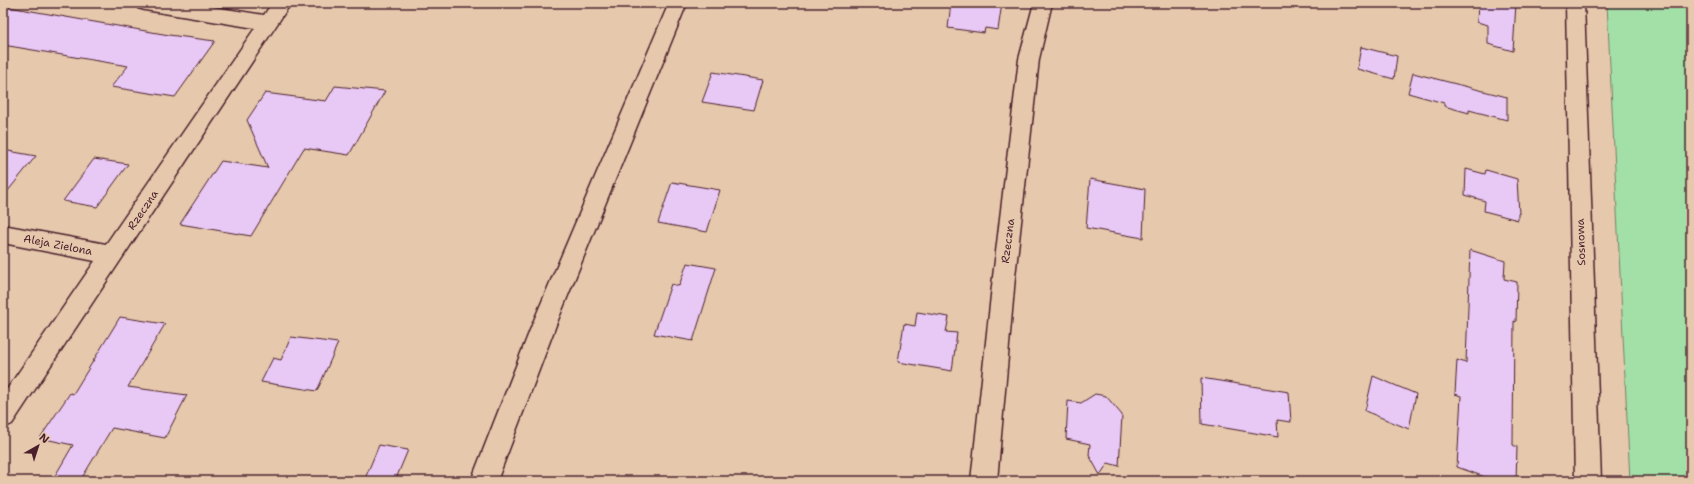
<svg xmlns="http://www.w3.org/2000/svg" width="1694" height="484" viewBox="0 0 1694 484" font-family="'Shantell Sans',sans-serif">
<rect width="100%" height="100%" fill="#e6c9ad"/>
<filter id="ink" filterUnits="userSpaceOnUse"><feTurbulence type="fractalNoise" baseFrequency=".025" numOctaves="2"/><feDisplacementMap in="SourceGraphic" scale="8" xChannelSelector="R" yChannelSelector="G"/><feConvolveMatrix kernelMatrix="1 2 1 2 8 2 1 2 1" color-interpolation-filters="sRGB"/></filter>
<g filter="url(#ink)">
<!-- green -->
<path fill="#a3e0a7" stroke="#768069" d="M1607,3H1691V481H1630Z"/>
<!-- building -->
<path fill="#e8c8f5" stroke="#4a1f2b" d="M951,3H1002L998,30L985,28L984,33L948,28Z
M1478,3H1516L1513,51L1488,44V25L1477,22Z
M3,6L169,35L215,41L175,97L111,87L128,66L3,45Z
M1361,47L1397,56L1394,79L1357,69Z
M713,72L763,80L754,110L702,102Z
M1413,73L1507,97V120L1469,110V113L1444,106V103L1408,93Z
M335,86L385,91L349,155L304,148L251,236L180,224L221,161L268,168L247,120L265,93L326,101Z
M3,150L36,156L3,197Z
M94,159L128,164L97,207L63,201Z
M1466,169L1485,174L1486,170L1517,179L1519,214L1518,213V220L1484,211L1485,201L1465,195Z
M1090,179L1145,189L1143,238L1086,228Z
M672,182L720,190L707,232L658,223Z
M1470,250L1505,261L1504,279L1517,282L1516,322L1514,321L1513,445L1517,447L1516,481H1496L1457,467L1461,396L1455,394L1457,360L1466,363Z
M687,263L716,268L693,341L654,334L671,284L679,286Z
M917,312L949,317L946,332L957,333L952,371L898,362L904,324L915,326Z
M120,317L165,324L128,387L187,395L165,438L112,428L80,481H52L73,445L40,438L70,393L73,394Z
M291,337L338,343L317,391L261,382L273,358L281,360Z
M1373,376L1416,394L1409,429L1365,411Z
M1201,378L1289,392L1291,422L1277,420L1278,437L1202,424Z
M1095,394L1106,396L1122,415L1119,466L1108,463L1100,475L1089,455L1090,444L1066,439L1068,401L1081,403Z
M379,445L408,450L395,481H364Z"/>
<g fill="none" stroke-linecap="round" stroke-linejoin="round">
<!-- minor casing -->
<g stroke="#4a1f2b" stroke-width="3">
<path id="minor" d="M136,3H187L264,15L272,3H291L12,424L3,428V395L95,261L3,243V225L106,244L255,28L145,10L138,8Z
M669,3H687L556,325L497,481H471L532,325Z
M1034,3H1052L1039,59L1015,277L997,481H971L993,277L1019,59Z
M1566,3H1584L1601,481H1575Z"/>
</g>
<!-- minor -->
<use href="#minor" fill="#e6c9ad" fill-rule="evenodd"/>
</g>
</g>
<g text-anchor="middle" dominant-baseline="central" stroke-width="3.5" stroke-linejoin="round" paint-order="stroke">
<!-- street labels -->
<g font-size="11" fill="#4a1f2b" stroke="#e6c9ad">
<text transform="translate(143 210) rotate(-56)">Rzeczna</text>
<text transform="translate(1008 241) rotate(-83)">Rzeczna</text>
<text transform="translate(1581 242) rotate(-92)">Sosnowa</text>
<text transform="translate(58 245) rotate(11)">Aleja Zielona</text>
</g>
</g>
<!-- margin -->
<rect width="1694" height="484" fill="none" stroke="#e6c9ad" stroke-width="16"/>
<rect x="8" y="8" width="1678" height="468" fill="none" stroke="#4a1f2b" stroke-width="1.5" filter="url(#ink)"/>
<!-- north arrow -->
<g transform="translate(38 446) rotate(39)" stroke="#e6c9ad" stroke-width="3" paint-order="stroke">
<path d="M0-3L7 15L0 10L-7 15Z" fill="#4a1f2b"/>
<text y="-6" font-size="11" font-weight="bold" text-anchor="middle" fill="#4a1f2b">N</text>
</g>
</svg>
